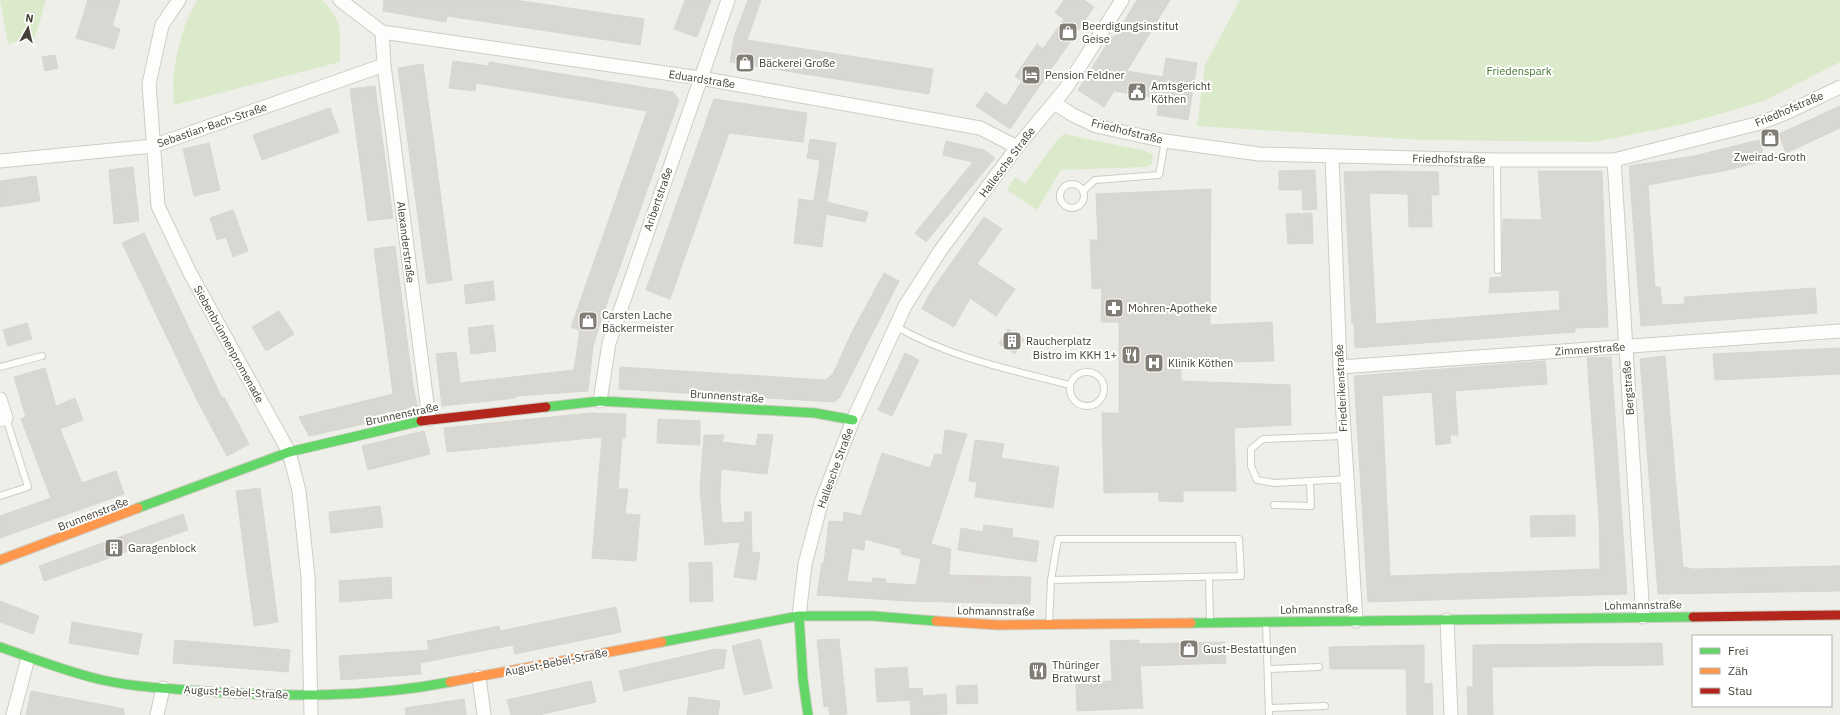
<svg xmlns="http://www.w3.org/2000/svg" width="1840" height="715" viewBox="0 0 1840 715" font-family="'IBM Plex Sans',sans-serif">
<rect width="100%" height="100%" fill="#efefea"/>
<!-- green -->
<path fill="#daeacb" d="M0,0H46L35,38L8,44Z
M198,0H322C344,22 340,33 340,62L174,105C174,95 172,84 174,74C176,53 185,16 198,0Z
M1240,0H1840V62L1764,101L1685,124L1595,142L1423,140L1197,126L1205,65Z
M1064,134L1146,151L1153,155L1152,164L1146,167L1061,170L1037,210L1007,190L1015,177L1025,184L1057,140Z"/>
<!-- building -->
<path fill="#d9d7d2" stroke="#d7d6d0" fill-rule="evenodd" d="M88,0H120L112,26L120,29L114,49L76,38Z
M384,0H515L644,19L640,45L447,16L446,22L383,11Z
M685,0H711L697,37L674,29Z
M748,0H761L747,40L933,69L929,94L730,62L734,37Z
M1064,0H1084L1094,7L1010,129L976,106L986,92L1006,106L1022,81L1015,76L1037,44L1043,49L1064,19L1055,13Z
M1137,0H1170L1127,71L1163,77L1166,58L1197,63L1188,120L1157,115L1159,98L1114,91L1104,107L1078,90L1112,36L1114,38Z
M55,55L58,68L45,71L42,57Z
M453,61L489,66V62L673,92L679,100L603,314L593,346L588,391L516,396V398L442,406L436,354L456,352L460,383L574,370L580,330L571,327L647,111L476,83L475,91L449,88Z
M423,64L452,280L427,284L398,68Z
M375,86L393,218L368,221L350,89Z
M714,99L807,113L803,142L729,133L670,299L646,290Z
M1840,106V128L1786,153L1779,134Z
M330,108L339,132L262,160L253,135Z
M810,139L836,143L827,202L868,212L865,222L826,214L822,247L794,243L799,199L814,201L820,160L807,158Z
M1759,140L1765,160L1733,169L1648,185L1655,287H1660L1662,305L1685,304L1684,297L1815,288L1817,313L1641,326L1629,166L1694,156Z
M946,141L984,150L995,158L926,242L915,233L973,162L943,155Z
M209,143L220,190L194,196L183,149Z
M133,167L139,221L114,224L109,170Z
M1315,170L1317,209L1303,210L1302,190H1279V171Z
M1382,171L1438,172L1439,195H1431L1432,227H1409L1408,194L1369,193L1376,324L1560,310L1559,290L1489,293L1490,278L1502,277L1503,219L1542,220L1538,171H1602L1608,327L1575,328V332L1355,348L1354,323H1352L1344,172Z
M36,176L40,201L0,207V181Z
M1211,189L1210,325L1272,322L1274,361L1181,363V381L1290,385L1291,425L1234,428L1236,491H1183V502L1159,501V492L1104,493L1102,413H1119V322H1101L1102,288L1092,289L1090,240H1098L1096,194Z
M233,210L248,251L233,257L226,237L217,240L210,218Z
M1312,213L1313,243L1288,244L1286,214Z
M984,217L1002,229L977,264L1015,289L996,316L970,298L954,327L922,309L930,293Z
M144,233L222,398L224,397L249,444L227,456L197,400L122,243Z
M395,246L413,386L418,409L385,412V419L309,436L299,417L393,394L374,249Z
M884,273L899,281L840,397L834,402L619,389L620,367L825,380L833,374L852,332Z
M493,281L495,300L466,304L464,285Z
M279,311L294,334L266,351L252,327Z
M27,323L32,339L8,346L3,330Z
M493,325L496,351L471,354L468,328Z
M1008,329L1024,339L1015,354L999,344Z
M1840,348V374L1715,380L1713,354Z
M905,353L919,360L892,416L878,410Z
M1665,356L1683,567L1693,569L1840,566V591L1658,594L1640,359Z
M1611,357L1627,594L1368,602L1354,376L1545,361L1547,384L1455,391L1458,435H1450L1451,443L1436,445L1432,392L1382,396L1390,576L1600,569L1599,517L1587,358Z
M45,368L56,406L75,398L83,420L60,429L82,483L116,471L124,494L0,538V516L51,498L21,419L26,417L14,377Z
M590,413L626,414L625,438H622L618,489H628L625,514L640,515L636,561L592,558L602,437L447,452L444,428Z
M658,419L700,421V445L657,443Z
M945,430L967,434L931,544L951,549L949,575L1031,577L1030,604L906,601L817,595L822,563H824L829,521L843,522L844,512L861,516L882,453L930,468L935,454L942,455ZM865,539L901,549V554L921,559L916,585L885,583L886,579L873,578L872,583L847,581L852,548L864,550Z
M424,431L430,454L368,470L362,446Z
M758,434L773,435L767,474L721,469L720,497L722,523L744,522L745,512H751L752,552L760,553L756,580L734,577L740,542L705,545L700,488L704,435H724L722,442L756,446Z
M975,440L1004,444L1001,458L1059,467L1053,508L975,497L977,482L969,481Z
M260,488L278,622L254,626L236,491Z
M380,506L383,527L331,533L329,512Z
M183,514L188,530L44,581L39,566Z
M1575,515V536L1531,537L1530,516Z
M984,525L1013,529L1012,537L1039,541L1036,562L958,550L961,528L983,532Z
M712,562L713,601L690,602L689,563Z
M391,577L392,598L340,602L339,581Z
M0,601L39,616L33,634L0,622Z
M616,607L621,632L515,654L513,645L420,663L421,674L341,680L339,656L429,650L427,641L499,626L500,631Z
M72,622L142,634L138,655L69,643Z
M760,639L772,688L744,695L732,646Z
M839,639L847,714L830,715L828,706L824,707L817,640Z
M175,640L290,650L288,672L173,663Z
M1139,640V644L1225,642L1226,663L1140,666L1143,708L1077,711L1076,683L1112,681L1110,641Z
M1662,643L1663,665L1492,667L1493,715H1468L1467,687H1473V645Z
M1424,645V684L1432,683L1433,715H1407L1406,669H1330L1329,647Z
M716,649L726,650L724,668L624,691L619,671Z
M907,667L910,700L877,702L875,669Z
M591,681L596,702L539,715H511L507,700Z
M977,685L978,703L957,704L956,686Z
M922,688L923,696L946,694L947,714L911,715L909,689Z
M31,691L124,709V715H26Z
M689,697L720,701L718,715H687Z
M464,699L466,715H406L405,708Z"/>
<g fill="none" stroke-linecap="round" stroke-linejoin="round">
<!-- lane casing -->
<g stroke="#cdccc7" stroke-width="8">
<path id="lane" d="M1497,160L1498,270
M1060 196a12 12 0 1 1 24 0a12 12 0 1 1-24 0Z
M1084,190L1095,180L1159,175L1165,141
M895,326C949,357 1010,370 1070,385
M0,367L42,356
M1070 389a17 17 0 1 1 34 0a17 17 0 1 1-34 0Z
M1344,436L1263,439L1251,449V466L1257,480L1275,483L1347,479
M0,496L28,487L6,418
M1274,505L1311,506L1310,482
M1209,577L1210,621
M1049,623L1051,580L1241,576L1239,539H1058L1051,580
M1266,623L1269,715
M1268,669L1319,667
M1269,708L1325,706"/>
</g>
<!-- street casing -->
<g stroke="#cdccc7" stroke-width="15">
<path id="street" d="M179,0L162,25L149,84L158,206L190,273L289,452L299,491L308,577L311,715
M340,0L382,32L700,78L980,128L1017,147
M384,65L429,419
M1054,103L1073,115L1096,126L1165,141L1259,154L1497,160H1614L1760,123L1786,113L1840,87
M1332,156L1340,367L1356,621
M1614,160L1643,617
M0,161L153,146L384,65L382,32
M1340,367L1840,331
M0,399L6,418L0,420
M600,401L609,343L728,0
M799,616L805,564L822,500L853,420L905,306L940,251L1017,147L1066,88L1122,0
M1447,620L1451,715
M479,677L484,715
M13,715L28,658
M157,715L163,688"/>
</g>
<!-- fast casing -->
<g stroke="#ceccc1" stroke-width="11">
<path id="fast" d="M546,407L600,401L815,413L853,420
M138,508L289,452L421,421
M799,616L803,680L808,715
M1191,623L1693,617
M662,642L799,616H873L936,621
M0,647C32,658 65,671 98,679C131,687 166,688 200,691C283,697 368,698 450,682"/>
</g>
<!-- slow casing -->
<g stroke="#ceccc1" stroke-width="11">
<path id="slow" d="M0,560L138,508
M936,621L998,625L1191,623
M450,682L662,642"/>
</g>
<!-- jam casing -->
<g stroke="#ceccc1" stroke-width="11">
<path id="jam" d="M421,421L546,407
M1693,617L1840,615"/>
</g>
<!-- lane -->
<use href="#lane" stroke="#fdfdfc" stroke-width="6"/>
<!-- street -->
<use href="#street" stroke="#fdfdfc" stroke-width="13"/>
<!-- fast -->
<use href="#fast" stroke="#63d668" stroke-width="9"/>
<!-- slow -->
<use href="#slow" stroke="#ff974d" stroke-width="9"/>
<!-- jam -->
<use href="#jam" stroke="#b3261e" stroke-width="9"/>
</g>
<!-- icons -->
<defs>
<g id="shop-square" transform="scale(1)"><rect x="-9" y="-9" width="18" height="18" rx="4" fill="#807e75" stroke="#fff"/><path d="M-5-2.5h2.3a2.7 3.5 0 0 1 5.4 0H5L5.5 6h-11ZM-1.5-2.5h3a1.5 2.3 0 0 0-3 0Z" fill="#fff"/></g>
<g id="hotel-square" transform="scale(1)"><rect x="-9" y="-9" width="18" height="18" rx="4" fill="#807e75" stroke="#fff"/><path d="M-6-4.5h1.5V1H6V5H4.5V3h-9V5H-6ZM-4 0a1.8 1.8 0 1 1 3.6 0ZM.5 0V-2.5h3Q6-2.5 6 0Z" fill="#fff"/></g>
<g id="civic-square" transform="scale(1)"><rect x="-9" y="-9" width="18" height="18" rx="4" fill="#807e75" stroke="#fff"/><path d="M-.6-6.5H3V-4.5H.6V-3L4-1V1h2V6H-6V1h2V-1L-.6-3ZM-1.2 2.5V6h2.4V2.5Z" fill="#fff"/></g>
<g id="pharmacy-square" transform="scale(1)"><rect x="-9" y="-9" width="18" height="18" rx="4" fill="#807e75" stroke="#fff"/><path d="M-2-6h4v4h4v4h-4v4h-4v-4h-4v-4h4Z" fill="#fff"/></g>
<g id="building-square" transform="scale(1)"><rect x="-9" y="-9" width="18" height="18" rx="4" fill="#807e75" stroke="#fff"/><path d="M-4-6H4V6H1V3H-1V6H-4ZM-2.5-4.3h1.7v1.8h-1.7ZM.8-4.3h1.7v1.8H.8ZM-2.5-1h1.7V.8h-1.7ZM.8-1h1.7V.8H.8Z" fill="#fff"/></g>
<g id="restaurant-square" transform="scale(1)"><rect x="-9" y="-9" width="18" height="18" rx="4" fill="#807e75" stroke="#fff"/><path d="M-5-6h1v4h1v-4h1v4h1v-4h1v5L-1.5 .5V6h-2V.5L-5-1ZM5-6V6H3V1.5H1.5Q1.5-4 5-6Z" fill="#fff"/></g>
<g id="hospital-square" transform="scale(1)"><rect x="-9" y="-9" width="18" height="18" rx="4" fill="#807e75" stroke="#fff"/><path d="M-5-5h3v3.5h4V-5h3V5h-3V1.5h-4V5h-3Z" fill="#fff"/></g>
</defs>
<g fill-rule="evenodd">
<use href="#shop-square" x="1068" y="32"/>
<use href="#shop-square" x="745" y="63"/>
<use href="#hotel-square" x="1031" y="75"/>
<use href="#civic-square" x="1137" y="92"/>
<use href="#shop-square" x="1770" y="138"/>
<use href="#pharmacy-square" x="1114" y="308"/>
<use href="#shop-square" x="588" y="321"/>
<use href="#building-square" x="1012" y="341"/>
<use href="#restaurant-square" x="1131" y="355"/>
<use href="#hospital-square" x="1154" y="363"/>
<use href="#building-square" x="114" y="548"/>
<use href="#shop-square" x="1189" y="649"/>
<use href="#restaurant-square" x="1038" y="671"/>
</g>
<g text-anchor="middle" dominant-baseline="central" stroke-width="4" stroke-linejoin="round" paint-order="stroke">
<!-- poi labels -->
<g font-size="11" fill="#454136" stroke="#fff" text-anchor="start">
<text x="1082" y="26">Beerdigungsinstitut<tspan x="1082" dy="13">Geise</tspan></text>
<text x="759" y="63">Bäckerei Große</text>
<text x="1045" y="75">Pension Feldner</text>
<text x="1151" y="86">Amtsgericht<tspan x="1151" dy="13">Köthen</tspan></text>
<text x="1770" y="157" text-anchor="middle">Zweirad-Groth</text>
<text x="1128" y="308">Mohren-Apotheke</text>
<text x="602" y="315">Carsten Lache<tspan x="602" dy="13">Bäckermeister</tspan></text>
<text x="1026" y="341">Raucherplatz</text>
<text x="1117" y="355" text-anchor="end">Bistro im KKH 1+</text>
<text x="1168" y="363">Klinik Köthen</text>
<text x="128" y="548">Garagenblock</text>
<text x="1203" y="649">Gust-Bestattungen</text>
<text x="1052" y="665">Thüringer<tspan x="1052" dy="13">Bratwurst</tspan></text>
</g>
<!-- park labels -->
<g font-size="11" fill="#40732c" stroke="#fff">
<text x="1519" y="71">Friedenspark</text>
</g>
<!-- street labels -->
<g font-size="11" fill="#454136" stroke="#fff">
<text transform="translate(702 79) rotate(9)">Eduardstraße</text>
<text transform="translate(1789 109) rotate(-23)">Friedhofstraße</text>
<text transform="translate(212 125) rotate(-19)">Sebastian-Bach-Straße</text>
<text transform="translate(1127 131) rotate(14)">Friedhofstraße</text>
<text transform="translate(1449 159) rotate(1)">Friedhofstraße</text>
<text transform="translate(1007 162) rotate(-53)">Hallesche Straße</text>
<text transform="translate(658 199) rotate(-71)">Aribertstraße</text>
<text transform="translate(406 242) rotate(83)">Alexanderstraße</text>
<text transform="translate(229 344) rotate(61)">Siebenbrünnenpromenade</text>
<text transform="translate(1590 349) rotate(-4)">Zimmerstraße</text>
<text transform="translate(1341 388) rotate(-93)">Friederikenstraße</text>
<text transform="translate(1628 388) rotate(-94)">Bergstraße</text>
<text transform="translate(727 396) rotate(4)">Brunnenstraße</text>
<text transform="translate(402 414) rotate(-12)">Brunnenstraße</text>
<text transform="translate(835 468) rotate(-70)">Hallesche Straße</text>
<text transform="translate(93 514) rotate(-21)">Brunnenstraße</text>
<text transform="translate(1643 605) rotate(-1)">Lohmannstraße</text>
<text transform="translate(1319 609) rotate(-1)">Lohmannstraße</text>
<text transform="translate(996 611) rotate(1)">Lohmannstraße</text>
<text transform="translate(556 662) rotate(-11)">August-Bebel-Straße</text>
<text transform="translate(236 692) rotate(3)">August-Bebel-Straße</text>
</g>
</g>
<!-- legend -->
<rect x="1692" y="635" width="140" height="72" fill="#ffffff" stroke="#b5b3af"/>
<rect x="1700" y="648" width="20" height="6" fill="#63d668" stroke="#b5b3af"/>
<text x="1728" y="655" font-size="12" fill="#454136">Frei</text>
<rect x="1700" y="668" width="20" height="6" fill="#ff974d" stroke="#b5b3af"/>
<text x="1728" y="675" font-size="12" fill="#454136">Zäh</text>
<rect x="1700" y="688" width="20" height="6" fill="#b3261e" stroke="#b5b3af"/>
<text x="1728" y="695" font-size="12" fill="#454136">Stau</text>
<!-- north arrow -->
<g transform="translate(28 28) rotate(8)" stroke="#ffffff" stroke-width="3" paint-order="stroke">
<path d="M0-3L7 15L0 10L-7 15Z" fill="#454136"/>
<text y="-6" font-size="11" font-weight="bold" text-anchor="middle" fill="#454136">N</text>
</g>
</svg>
